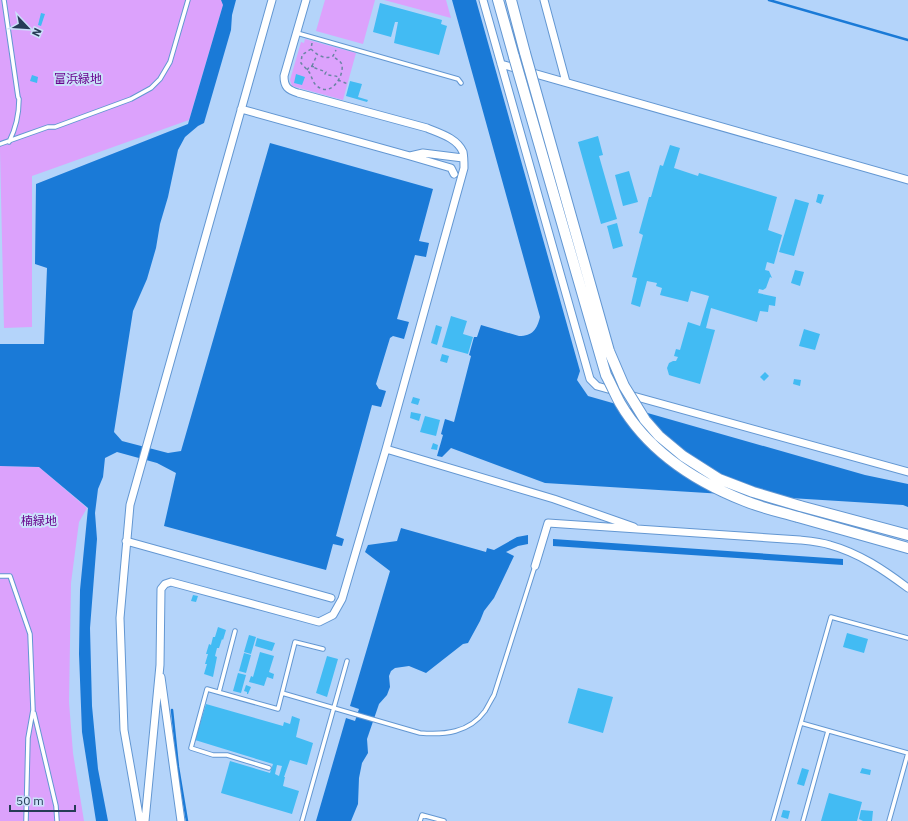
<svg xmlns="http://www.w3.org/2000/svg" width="908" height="821" viewBox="0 0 908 821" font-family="'IBM Plex Sans','Noto Sans JP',sans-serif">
<rect width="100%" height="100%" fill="#b4d4fa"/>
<!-- green -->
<path fill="#dca2fc" d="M0,0H221L223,5L189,120L32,176V327L4,328L0,151Z
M325,0H375L363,44L316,31Z
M384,0H446L451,18Z
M305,39L356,53L343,100L292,86L290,80L301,42L304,43Z
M0,466L39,467L87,508L79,522L71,583L69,702L73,753L84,821H0Z"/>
<!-- water -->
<path fill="#1a7ad7" d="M221,0H236L232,15L231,30L204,123L198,126L185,137L178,150L168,197L160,224L156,248L147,279L133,311L114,432L122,441L168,453L181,451L270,143L433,189L419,241L429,243L426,257L415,255L397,319L409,322L404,339L393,336L390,338L376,384L379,389L386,391L381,407L372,405L336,536L344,539L342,546L333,544L326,570L164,526L176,473L157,463L117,452L105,458L103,477L98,489L95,513L97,539L90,628L92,706L98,769L108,821H96L82,732L79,654L80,590L88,508L39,467L0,466V344H44L47,268L35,264L36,184L188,124L223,5Z
M452,0H476L580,371L577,380L588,396L865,475L908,484V507L903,505L545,483L451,448L442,457L437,456L443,435L441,434L445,419L454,422L471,356L469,355L474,337H477L481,325L519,336C533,336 537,329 540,317Z
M401,528L486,552L487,548L494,550L517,537L528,535V544L518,546L506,552L514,556L494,598L484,611L480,621L468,643L463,644L426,673L409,666L395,668L391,671L389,676L390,687L387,695L379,704L367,739L368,753L362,763L359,778L358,804L351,821H316L346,718L355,721L359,709L350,706L390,571L365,552L368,545L397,541Z
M553,539L843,559V565L553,546Z"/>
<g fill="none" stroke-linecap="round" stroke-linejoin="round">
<!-- stream -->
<path stroke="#1a7ad7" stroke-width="2.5" d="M769,0L908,40
M172,710L178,767L187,821"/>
</g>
<!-- building -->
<path fill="#42bbf3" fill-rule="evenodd" d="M380,3L442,20L441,24L447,26L439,55L394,43L398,22H395L391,37L373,32Z
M41,13L45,14L41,26L38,25Z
M296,74L305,77L302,85L294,83Z
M32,75L38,77L37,83L30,81Z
M350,81L362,84L358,97L368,100L367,102L346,96Z
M598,136L603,155L599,156L617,219L601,224L578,142Z
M670,145L680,148L674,168L698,176L699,173L777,197L768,230L782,235L774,264L767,262L765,270L769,271L772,278L770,277L766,288L763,290L759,289L758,293L776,297L775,306L769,305L768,312L760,311L757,322L711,308L706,328L715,330L700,384L672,376L669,375L667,368L669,363L673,361H676L678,357L674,356L676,349L680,350L688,322L700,326L709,296L691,291L688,302L660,295L662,288L656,286L657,283L647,281L640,307L631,304L637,278L632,277L643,235L639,233L649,197H651L660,165L663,166Z
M629,171L638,202L623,206L615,175Z
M818,194L824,195L821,204L816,202Z
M795,199L809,203L794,256L779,252Z
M617,223L623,246L613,249L607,226Z
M795,270L804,272L800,286L791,283Z
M451,316L467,321L463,334L473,337L468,354L442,347Z
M436,325L442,327L437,345L431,343Z
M804,329L820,334L815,350L799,346Z
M442,354L449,356L447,363L440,361Z
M765,372L769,376L764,381L760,377Z
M794,379L801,380L800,386L793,384Z
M413,397L420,399L418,405L411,403Z
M411,412L421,414L419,421L410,418Z
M425,416L440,420L436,436L420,432Z
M433,443L438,445L437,450L431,449Z
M193,595L198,596L196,602L191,601Z
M218,627L226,630L223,640L222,639L219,648H217L215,656L217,657L213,677L204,674L207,664H205L208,654H206L209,644L211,645L213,637H215Z
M847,633L868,639L864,653L843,647Z
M249,635L256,637L251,654L244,652Z
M257,638L275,643L272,651L255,646Z
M260,652L274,656L269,672L274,674L273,679L267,677L264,686L249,682L251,676L253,677Z
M244,653L251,655L246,673L239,671Z
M327,656L338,659L327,697L316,693Z
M238,673L246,675L241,693L233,691Z
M246,685L251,687L248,694H247V692L244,691Z
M578,688L613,697L603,733L568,723Z
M206,704L283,726L284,722L290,724L292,716L300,719L296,737L313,743L307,765L290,760L284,777H285L283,786L299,791L292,814L221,793L230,761L270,773L273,764L195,740ZM277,765L282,766L279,776L275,774Z
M802,768L809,770L804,786L797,784Z
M862,768L871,770L870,775L860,773Z
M829,793L862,802L857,821H821Z
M783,810L790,811L788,819L781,817Z
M861,810L873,811L872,821H863L859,819Z"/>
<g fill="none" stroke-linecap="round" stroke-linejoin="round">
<!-- lane casing -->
<g stroke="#6397d2" stroke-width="5.5">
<path id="lane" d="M4,0L18,97L19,99C19,114 16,128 9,142
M297,33L458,79L461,83
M0,144L48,127H55L131,99L151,88L160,79L170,62L188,0
M0,576H10L30,634L33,710L28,738L26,821
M219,692L235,631
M282,693L420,733C444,735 469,733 485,711C488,706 491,700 494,695L535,566
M34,713L56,806L57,821
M801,723L908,753
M269,768L227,755H213L191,748L207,689L278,709L295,642L323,649
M302,821L347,661
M420,821L422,815L444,821
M773,821L831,617L908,638
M803,821L828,731
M889,821L908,753"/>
</g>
<!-- street casing -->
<g stroke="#6397d2" stroke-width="9">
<path id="street" d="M483,0L590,379L597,386L908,472
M544,0L566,82
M501,64L908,180
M241,109L410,156L423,153L463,158
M410,156L451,168L454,174
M386,449L554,499L634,527
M126,541L331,598
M535,566L548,523L800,540C810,541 821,542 830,545C859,553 884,570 908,588
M161,677L181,821
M140,821L124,730L120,618L130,505L272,0
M145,821L160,665L161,589L165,584L171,582L319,622L333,615L342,599L386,449L464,168C464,163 464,157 463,152C457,138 439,133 427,128L298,93C288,90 284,87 284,76L306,0"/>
</g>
<!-- secondary casing -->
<g stroke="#6397d2" stroke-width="12">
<path id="secondary" d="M498,0L514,57
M511,0L525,53
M800,506L908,535
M798,517L908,548"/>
</g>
<!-- path -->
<path stroke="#6a85a5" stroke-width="1.5" stroke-dasharray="3 3" stroke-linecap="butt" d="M312,43L311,49C317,55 325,60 333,56L336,50
M311,49L302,55L301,63C303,66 307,69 309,72C312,76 312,82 317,86C331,98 344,76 342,65C341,61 336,59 333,56
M312,66L317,55
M307,70L310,66L316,67L315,68L326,72L325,74C329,76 334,75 338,77
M338,80L348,84"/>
<!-- lane -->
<use href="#lane" stroke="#fff" stroke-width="3.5"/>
<!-- street -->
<use href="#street" stroke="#fff" stroke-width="7"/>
<!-- secondary -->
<use href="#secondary" stroke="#fff" stroke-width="10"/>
<!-- secondary-bridge casing -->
<g stroke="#6397d2" stroke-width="12" stroke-linecap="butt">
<path id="secondary-bridge" d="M525,53L609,351L624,386L645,420L659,436L683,456L719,479L753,492L800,506
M514,57L606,375C611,384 615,394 620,403C648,451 694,481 745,501C762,508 781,512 798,517"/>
</g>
<!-- secondary-bridge -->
<use href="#secondary-bridge" stroke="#fff" stroke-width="10"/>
</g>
<g text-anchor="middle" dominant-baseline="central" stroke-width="4" stroke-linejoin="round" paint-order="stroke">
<!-- park labels -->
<g font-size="12" fill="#67008c" stroke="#cbe0fa">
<text x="78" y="78">富浜緑地</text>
<text x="39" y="520">楠緑地</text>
</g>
</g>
<!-- north arrow -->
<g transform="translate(28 28) rotate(115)" stroke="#cbe0fa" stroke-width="3" paint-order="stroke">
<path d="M0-3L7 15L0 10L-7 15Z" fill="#263c56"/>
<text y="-6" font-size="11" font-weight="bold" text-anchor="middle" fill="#263c56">N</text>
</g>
<!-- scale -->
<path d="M10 805v6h65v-6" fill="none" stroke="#263c56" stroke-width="2"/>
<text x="16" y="805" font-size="12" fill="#263c56" stroke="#cbe0fa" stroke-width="3" paint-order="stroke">50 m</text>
</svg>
